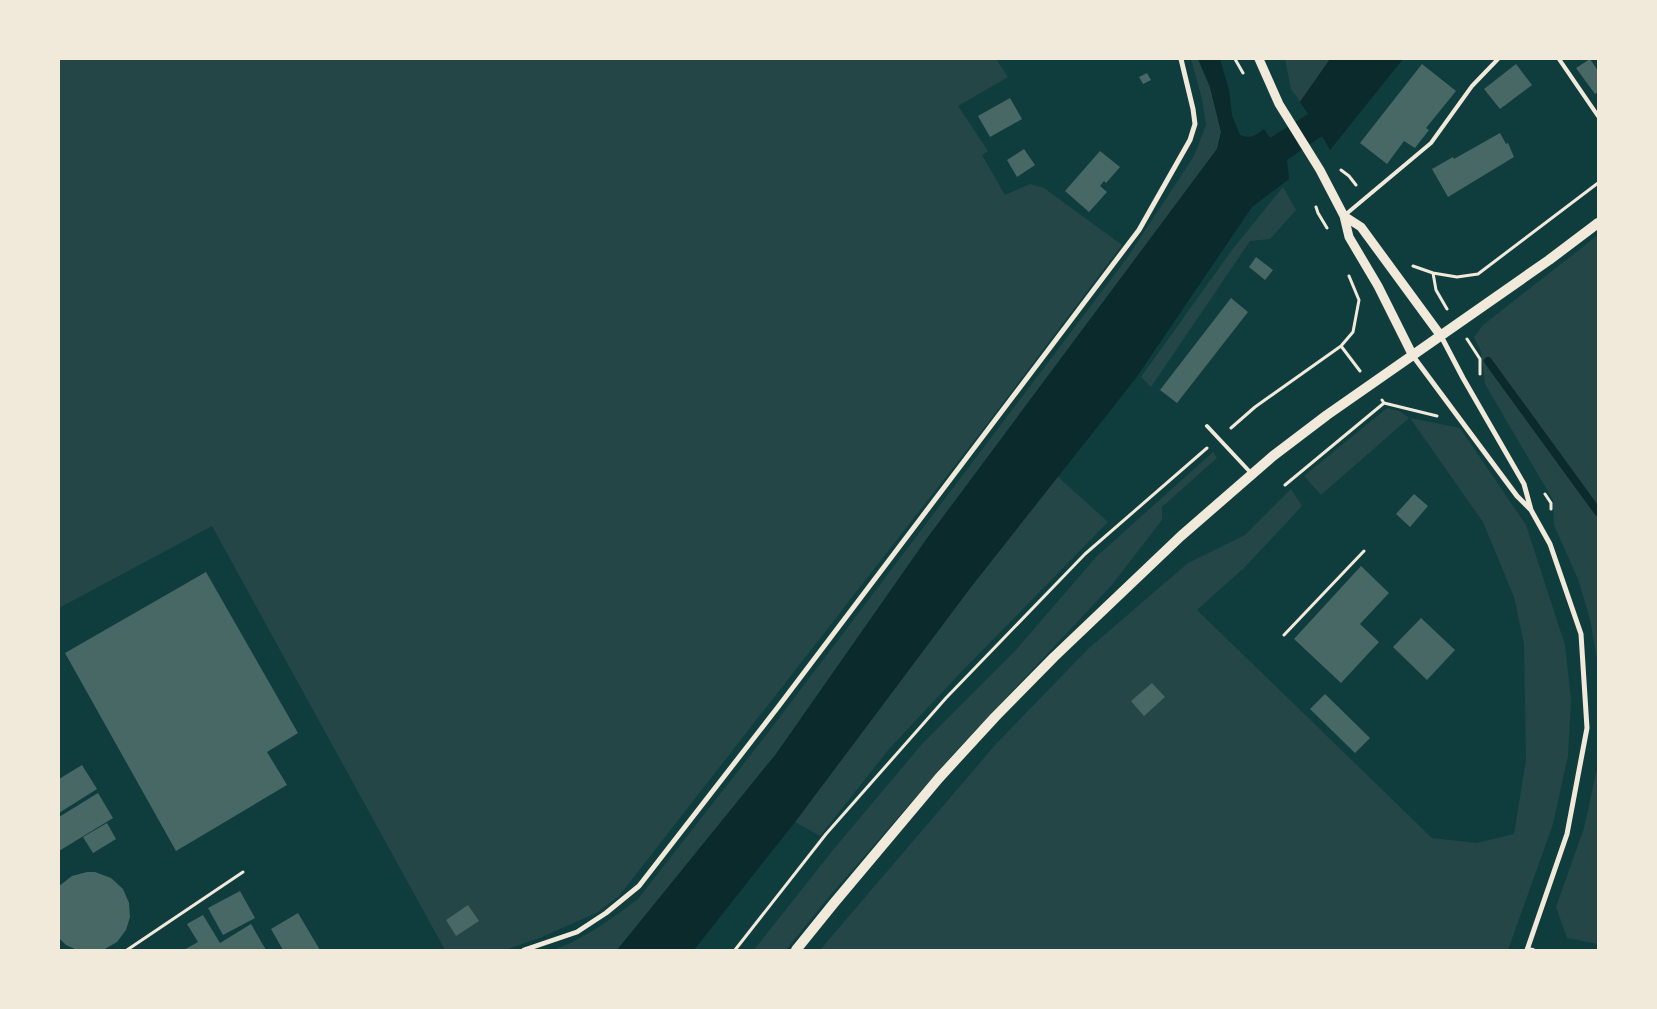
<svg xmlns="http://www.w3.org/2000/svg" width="1657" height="1009" viewBox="0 0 1657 1009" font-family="'DejaVu Sans',sans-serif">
<rect width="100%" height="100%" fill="#0f3d3e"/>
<!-- green -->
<path fill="#244646" d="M59,59H996L1008,77L958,106L988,151L982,155L1005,195L1030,184L1044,188L1122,245L984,428L619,896L598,912L542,937L505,950H445L212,526L59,608Z
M1191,59H1198L1210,87L1221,132L1217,149L928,537L776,754L632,932L617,950H552C580,942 614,917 638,899L767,734L1127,258L1194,156L1206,125L1202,99Z
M1285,59H1330L1300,102L1291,89Z
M1283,187L1296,210L1270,239L1250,241L1151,387L1141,377L1232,250Z
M1598,235V665L1590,619L1578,579L1554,525L1553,500L1485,384L1481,352L1474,337L1483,325Z
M1387,408L1399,411L1409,418L1321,495L1304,476Z
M1410,418L1460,428L1526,525L1565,645L1571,700L1568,756L1553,824L1508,950H820L996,744L1088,649L1188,563L1245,535L1291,489L1302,506L1245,567L1197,610L1432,838L1476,843L1514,834L1526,760L1524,644L1514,597L1483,522Z
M1213,452L1217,458L1162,507V520L1111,586L954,753L827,899L786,950H754L833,850L922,744L1016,650L1096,557Z
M1057,476L1108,522L964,669L889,749L820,836L795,822L971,587Z
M1598,764V944L1567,938L1556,907L1584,828Z"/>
<!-- water -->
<path fill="#0a2a2b" d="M1198,59H1220L1229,90L1232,115L1240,135C1251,139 1255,136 1264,129L1270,138L1308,114L1300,102L1330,59H1403L1330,150L1322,136L1287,160L1289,179L1252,207L1136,378L971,587L795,822L694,950H617L776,754L928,537L1217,149L1221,132L1210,87Z"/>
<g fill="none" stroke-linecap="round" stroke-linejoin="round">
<!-- stream -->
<path stroke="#0a2a2b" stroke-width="8" d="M1488,361L1598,512"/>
</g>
<!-- building -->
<path fill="#486865" d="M1590,59L1598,71V92L1595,94L1576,68Z
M1422,64L1456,91L1426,128L1429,130L1415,148L1404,141L1387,164L1360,143Z
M1516,64L1532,85L1500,109L1484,89Z
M1147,73L1151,80L1143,84L1139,77Z
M1010,98L1022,119L990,137L978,116Z
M1500,133L1506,144L1508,143L1514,157L1448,197L1432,169L1453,157L1454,159Z
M1024,149L1035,165L1017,177L1007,160Z
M1100,151L1120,167L1106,183L1104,181L1100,186L1107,192L1089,212L1065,191Z
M1256,257L1273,270L1265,280L1249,267Z
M1231,298L1248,312L1177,403L1160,390Z
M1414,494L1428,506L1410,527L1396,514Z
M1361,566L1389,593L1360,624L1379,642L1341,683L1294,639Z
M206,572L298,733L267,752L287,785L176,851L65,653Z
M1421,618L1455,650L1427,680L1393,647Z
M1152,683L1165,697L1144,716L1131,701Z
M1325,694L1370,738L1355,753L1310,709Z
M82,765L97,789L59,813V779Z
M98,793L113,818L59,851V817Z
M107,823L116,839L93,853L83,837Z
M87,872H95L111,878L123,889L129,903L130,917L126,930L117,942L103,950H77L66,945L59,938V886L72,876Z
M240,891L255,918L223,935L208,908Z
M468,905L479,921L456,936L446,920Z
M298,913L320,950H283L271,929Z
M203,915L220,943L251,924L266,950H184L198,942L187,924Z"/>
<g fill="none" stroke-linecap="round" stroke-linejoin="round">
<!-- path -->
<path stroke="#f1e9da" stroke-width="3" d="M1235,59L1243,73
M1341,170L1349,176L1356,185
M1316,207L1318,213L1327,228
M1413,266L1433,273L1457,277L1478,274L1598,183
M1433,273L1436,290L1447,309
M1467,339L1480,359V374
M1341,346L1360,371
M1382,400L1384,403L1437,416
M1231,428L1255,407L1341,346L1353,332L1359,300L1349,276
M1285,485L1384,403
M1545,494L1551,503V509
M1284,635L1364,551
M127,950L243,872
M735,950L826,834L946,698L1085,554L1207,448"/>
<!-- service -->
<path stroke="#f1e9da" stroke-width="4" d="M1559,59L1598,116
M1345,215L1431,143L1472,86L1498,59
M1207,426L1251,473
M1527,949L1533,950"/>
<!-- minor -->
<path stroke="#f1e9da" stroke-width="5" d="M1441,336L1463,378L1524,484L1531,510L1550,544L1581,634L1587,728L1567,834L1527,950
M1413,356L1517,496L1531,510
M524,950L577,932L606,913L639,886L778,707L1139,230L1190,140L1195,124L1193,109L1181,59"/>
<!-- tertiary -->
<path stroke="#f1e9da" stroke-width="9" d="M1259,59L1279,104L1320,170L1344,216L1349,237L1378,286L1413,356
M1344,216L1361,227L1441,336"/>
<!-- secondary -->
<path stroke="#f1e9da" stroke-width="10" d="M796,950L834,903L939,778L995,717L1054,657L1181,536L1273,456L1327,415L1549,260L1598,223"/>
</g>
<!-- border -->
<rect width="1657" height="1009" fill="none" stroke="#f1e9da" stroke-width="120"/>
</svg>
